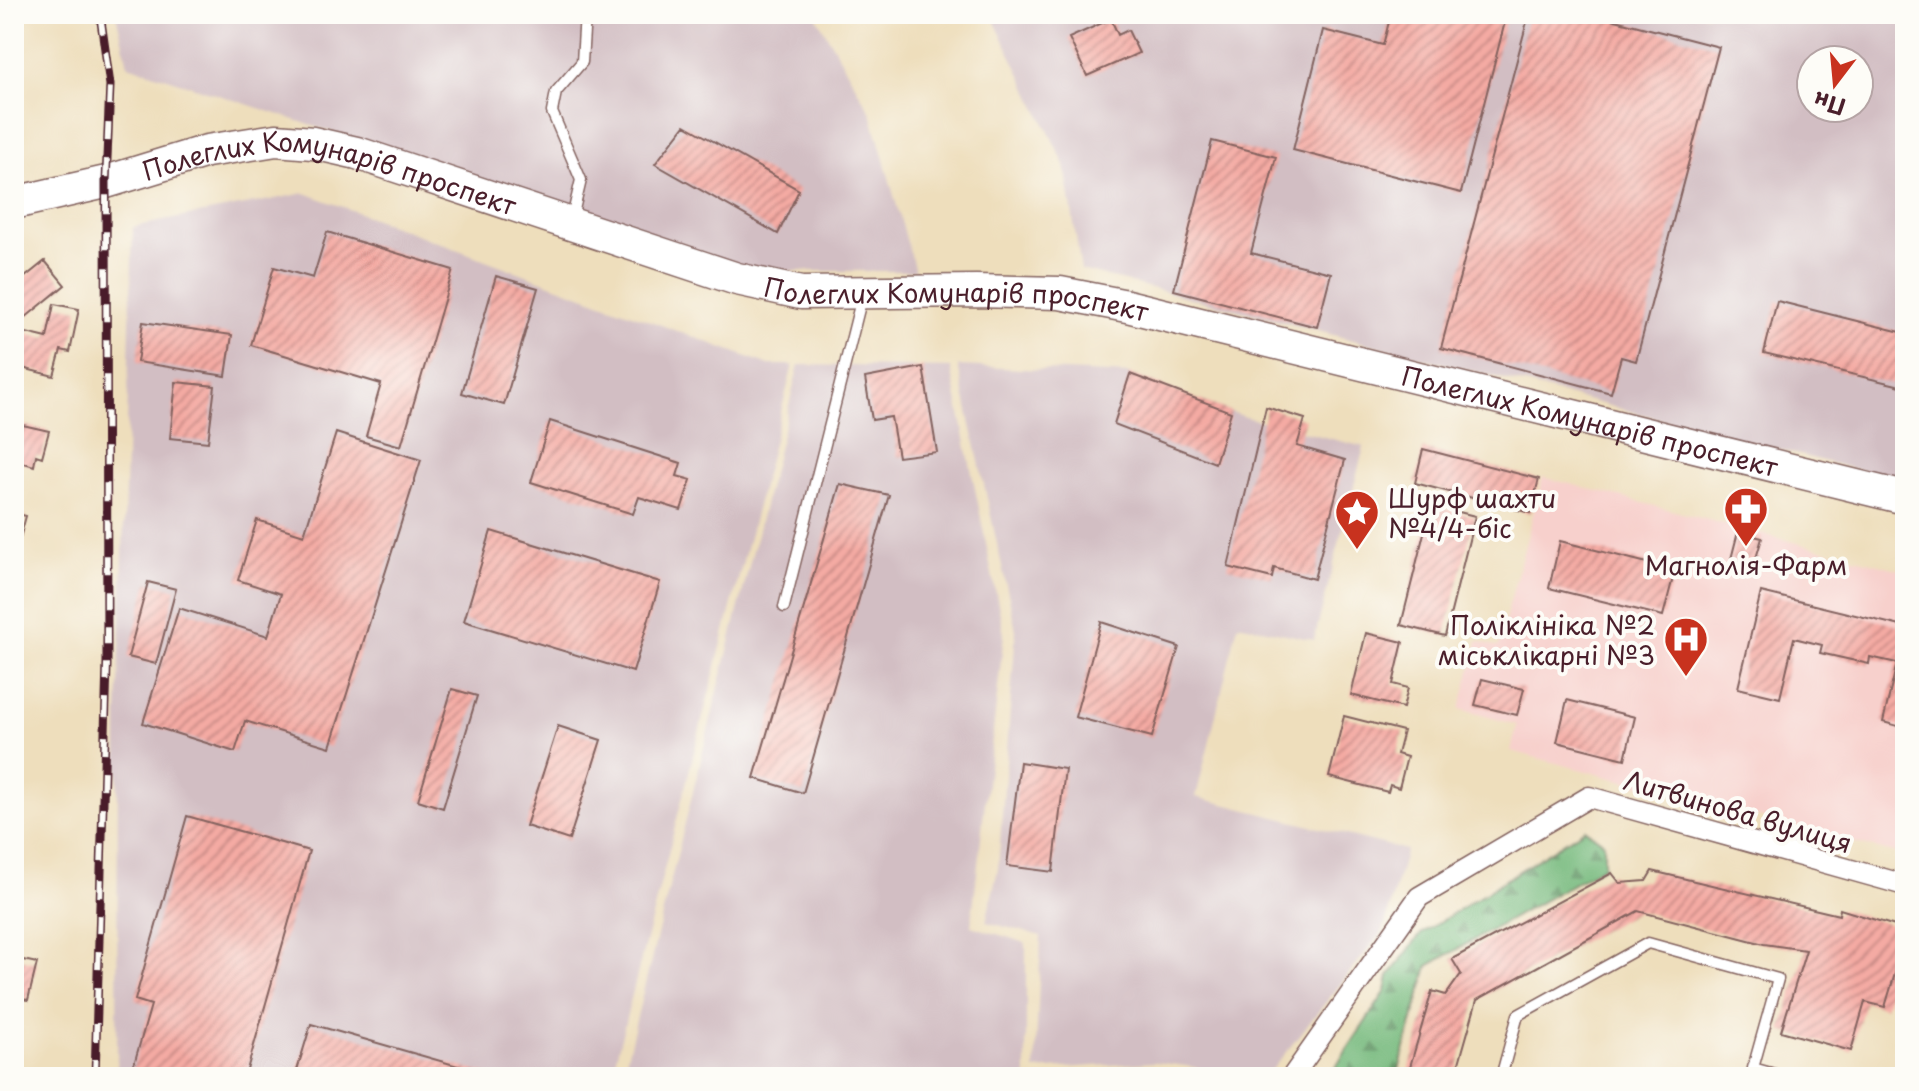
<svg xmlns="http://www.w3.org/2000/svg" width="1919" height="1091" viewBox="0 0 1919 1091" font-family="'Playpen Sans',sans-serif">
<defs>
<pattern id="forest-firs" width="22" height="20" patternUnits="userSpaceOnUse" patternTransform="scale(2)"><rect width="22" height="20" fill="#75b97c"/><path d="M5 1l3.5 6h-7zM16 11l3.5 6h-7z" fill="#629666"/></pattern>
<pattern id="building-hatch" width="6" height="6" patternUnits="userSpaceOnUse" patternTransform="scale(2)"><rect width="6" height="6" fill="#f4aaa3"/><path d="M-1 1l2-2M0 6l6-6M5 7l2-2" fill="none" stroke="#c88a85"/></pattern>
</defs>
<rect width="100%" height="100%" fill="#fdfcf7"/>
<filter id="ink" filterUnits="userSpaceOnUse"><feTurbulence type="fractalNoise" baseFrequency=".0125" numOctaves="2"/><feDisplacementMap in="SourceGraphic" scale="16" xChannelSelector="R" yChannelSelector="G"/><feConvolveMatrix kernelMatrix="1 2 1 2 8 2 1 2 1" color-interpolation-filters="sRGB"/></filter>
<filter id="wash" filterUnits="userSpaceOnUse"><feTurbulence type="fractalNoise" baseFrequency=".006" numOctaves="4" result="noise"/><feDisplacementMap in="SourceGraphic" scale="32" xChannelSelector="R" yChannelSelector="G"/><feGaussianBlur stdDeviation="1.8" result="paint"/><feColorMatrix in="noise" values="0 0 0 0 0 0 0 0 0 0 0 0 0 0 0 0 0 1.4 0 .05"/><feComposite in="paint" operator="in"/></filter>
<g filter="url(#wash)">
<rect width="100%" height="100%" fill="#eedebc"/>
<!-- built -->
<path fill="#f7d0cc" d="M1543,477L1905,571V856L1511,751L1517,725L1460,709L1478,641L1498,647Z"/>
<!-- industrial -->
<path fill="#d2bec3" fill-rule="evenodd" d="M116,14H815L871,113L915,271H753L128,65Z
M991,14H1905V482L1081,270L1065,165ZM1811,60H1859V108H1811Z
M305,193L769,365H793L611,1077H117L118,716L133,227Z
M799,365L951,368L1004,634L971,926L1026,943V1077H622Z
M958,366L1130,374L1245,417L1364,447L1314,640L1238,624L1196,797L1406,850L1383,931L1266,1077L1155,1062L1035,1070L1041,936L986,922L998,869L1016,630Z"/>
<!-- forest -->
<path fill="url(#forest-firs)" stroke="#606c54" stroke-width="2" d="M1585,829L1604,843V866L1428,966L1397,1077H1329L1386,991L1389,976L1421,934Z"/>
<g id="blocks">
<!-- building -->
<path fill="url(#building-hatch)" d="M1391,14H1507L1461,193L1293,150L1323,30L1383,45Z
M1529,14H1592L1719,47L1636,361L1621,357L1611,393L1441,348Z
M1111,19L1118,35L1128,30L1139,53L1087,76L1069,38Z
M685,125L799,190L778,234L655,164Z
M1212,141L1276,157L1251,253L1331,273L1317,327L1174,290Z
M327,232L453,270L401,446L366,436L381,384L251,345L274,267L313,278Z
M45,261L65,285L14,327V286Z
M496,276L538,288L504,405L462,393Z
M1777,301L1905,333V387L1764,353Z
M54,304L79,309L70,352L61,350L54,376L14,366V330L47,338Z
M143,322L232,335L226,376L137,362Z
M923,367L937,452L898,457L891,417L872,420L865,378Z
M1130,374L1231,412L1215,463L1114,424Z
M176,382L215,386L208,442L170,438Z
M1266,407L1305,419L1297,446L1345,460L1314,579L1274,568L1272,578L1228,567Z
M550,421L681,463L677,476L691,480L681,510L639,497L633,514L531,482Z
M14,423L49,431L42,457L36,455L34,466L14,460Z
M336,433L421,460L330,747L245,721L235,752L143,723L179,608L268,636L281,594L238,580L257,520L304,535Z
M1423,449L1539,479L1530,513L1415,483Z
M840,484L889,495L803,793L754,778Z
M1431,505L1475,516L1445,636L1401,625Z
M14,513L26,516L19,542L14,540Z
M491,531L660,582L633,672L464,621Z
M1738,532L1762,538L1754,565L1731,559Z
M1560,541L1675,570L1663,616L1549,588Z
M148,582L176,589L156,664L128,657Z
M1761,592L1905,627V728L1883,722L1897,663L1870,657L1869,664L1820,653L1822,645L1794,638L1780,698L1738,688Z
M1101,622L1179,647L1152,737L1075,717Z
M1366,633L1403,642L1393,684L1408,688L1403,708L1351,695Z
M1482,679L1524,689L1517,715L1475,705Z
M452,689L477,696L443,808L418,800Z
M1567,700L1635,717L1625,759L1557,742Z
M1344,716L1403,731L1397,754L1407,757L1399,788L1390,785L1388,792L1329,777Z
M558,726L601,740L569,840L526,826Z
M1020,762L1065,769L1053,872L1007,866Z
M187,816L309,851L245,1077H149L132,1071L151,1005L135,1000Z
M1652,871L1839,915L1840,909L1905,929V940L1885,1007L1865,1002L1851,1051L1781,1031L1806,950L1764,944L1638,911L1477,1000L1455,1077H1407L1432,991L1446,995L1461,974L1452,959L1612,873L1620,883L1646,881Z
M14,958L37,963L28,1000L17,998L15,1005Z
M311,1024L493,1076V1077H295Z"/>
</g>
</g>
<g filter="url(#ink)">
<use href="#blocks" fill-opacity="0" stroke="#83625e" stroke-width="2"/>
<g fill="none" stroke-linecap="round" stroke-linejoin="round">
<!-- lane casing -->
<g stroke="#83625e" stroke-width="13">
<path id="lane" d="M572,218L581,180L552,112L556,92L582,62L585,14
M784,607L862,297
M1501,1077L1518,1015L1648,943L1778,979L1753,1068L1785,1077"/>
</g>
<!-- street casing -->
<g stroke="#83625e" stroke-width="23">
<path id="street" d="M1292,1077L1419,897L1589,797L1905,885"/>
</g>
<!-- primary casing -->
<g stroke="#83625e" stroke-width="35">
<g id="primary">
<path id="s1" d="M14,203L106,182L207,151L276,140L313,143L357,153L737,279L801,293L976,291L1060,293L1127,306L1905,498"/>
</g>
</g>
<!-- lane -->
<use href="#lane" stroke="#fff" stroke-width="10"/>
<!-- street -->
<use href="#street" stroke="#fff" stroke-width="20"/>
<!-- primary -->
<use href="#primary" stroke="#fff" stroke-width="32"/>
<!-- rail casing -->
<g stroke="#4a1f2b" stroke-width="9">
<path id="rail" d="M95,1077L107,664L106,182L110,85L100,14"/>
</g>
<!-- rail -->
<use href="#rail" stroke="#fdfcf7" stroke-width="6" stroke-dasharray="18" stroke-linecap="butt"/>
</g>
</g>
<!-- icons -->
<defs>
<g id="pharmacy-pin" transform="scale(2.3)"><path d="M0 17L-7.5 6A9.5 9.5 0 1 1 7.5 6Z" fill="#c8321e" stroke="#fdfcf7"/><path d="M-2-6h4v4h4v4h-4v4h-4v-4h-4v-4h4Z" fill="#fff"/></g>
<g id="sight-pin" transform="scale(2.3)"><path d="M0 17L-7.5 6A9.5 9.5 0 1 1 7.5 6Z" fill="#c8321e" stroke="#fdfcf7"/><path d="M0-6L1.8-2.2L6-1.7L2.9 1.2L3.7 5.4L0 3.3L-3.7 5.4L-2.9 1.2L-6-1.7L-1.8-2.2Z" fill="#fff"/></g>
<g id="hospital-pin" transform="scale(2.3)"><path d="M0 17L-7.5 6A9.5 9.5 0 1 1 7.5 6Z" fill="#c8321e" stroke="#fdfcf7"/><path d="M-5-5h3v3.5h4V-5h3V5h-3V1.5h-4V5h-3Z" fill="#fff"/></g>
</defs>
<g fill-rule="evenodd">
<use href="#pharmacy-pin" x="1746" y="509"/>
<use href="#sight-pin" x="1357" y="512"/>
<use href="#hospital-pin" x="1686" y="639"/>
</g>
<g text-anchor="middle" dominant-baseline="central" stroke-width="8" stroke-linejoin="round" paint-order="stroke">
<!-- street labels -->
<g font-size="26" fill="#4a1f2b" stroke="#fdfcf7">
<text stroke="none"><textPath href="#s1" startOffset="326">Полеглих Комунарів проспект</textPath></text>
<text stroke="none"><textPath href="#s1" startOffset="974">Полеглих Комунарів проспект</textPath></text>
<text stroke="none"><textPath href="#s1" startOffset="1622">Полеглих Комунарів проспект</textPath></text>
<text transform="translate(1738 811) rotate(16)">Литвинова вулиця</text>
</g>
<!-- poi labels -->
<g font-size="26" fill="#4a1f2b" stroke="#fdfcf7" text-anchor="start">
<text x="1388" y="497">Шурф шахти<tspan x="1388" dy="30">№4/4-біс</tspan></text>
<text x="1746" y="564" text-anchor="middle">Магнолія-Фарм</text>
<text x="1655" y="624" text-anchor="end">Поліклініка №2<tspan x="1655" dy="30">міськлікарні №3</tspan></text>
</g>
</g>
<!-- margin -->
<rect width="1919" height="1091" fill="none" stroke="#fdfcf7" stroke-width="48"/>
<!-- north arrow -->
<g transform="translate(1835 84) rotate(196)"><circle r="38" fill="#fdfcf7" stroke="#b5a4a5" stroke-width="2"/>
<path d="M0-6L14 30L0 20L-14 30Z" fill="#c8321e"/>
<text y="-12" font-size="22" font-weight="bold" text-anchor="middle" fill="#4a1f2b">Пн</text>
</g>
</svg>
